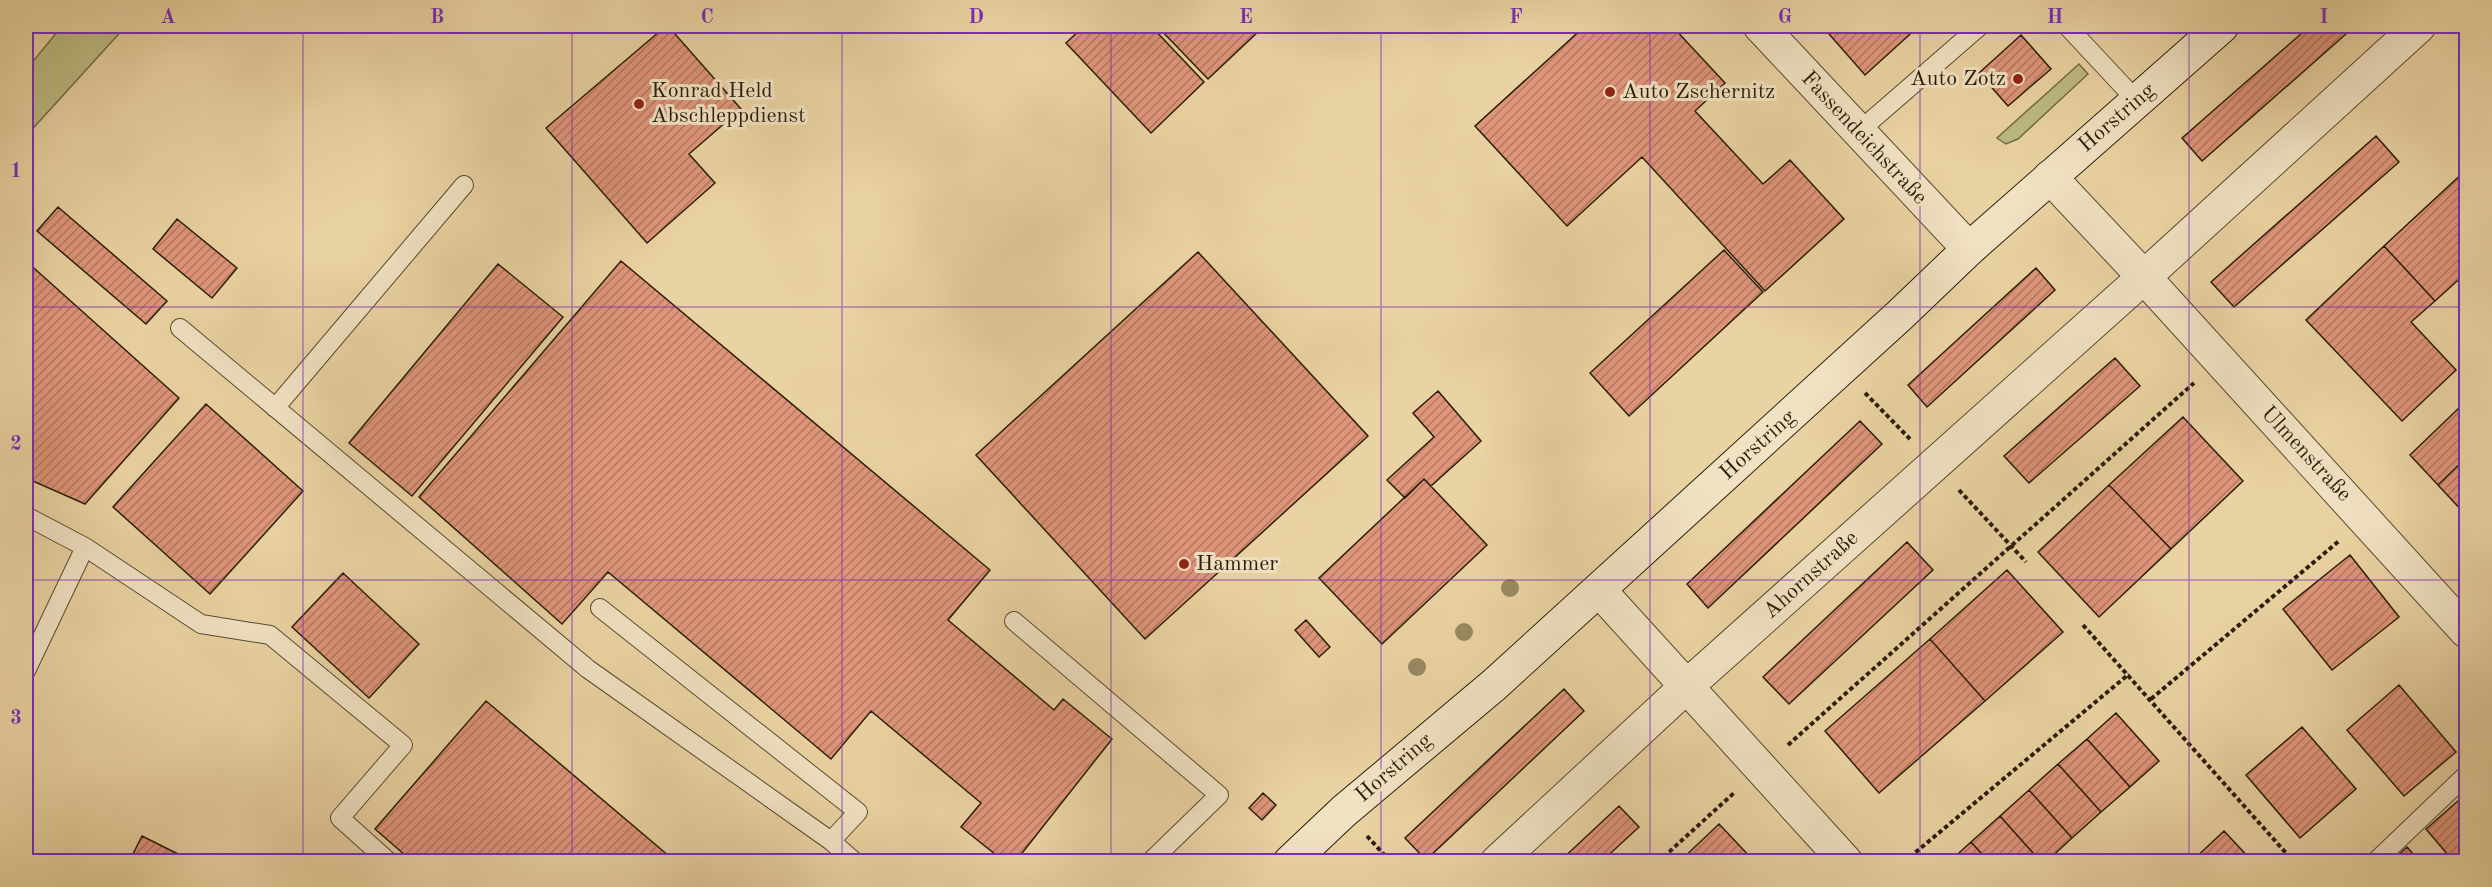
<svg xmlns="http://www.w3.org/2000/svg" width="2492" height="887" viewBox="0 0 2492 887" font-family="'Old Standard TT',serif">
<defs>
<pattern id="building-hatch" width="6" height="6" patternUnits="userSpaceOnUse" patternTransform="scale(1.5)"><rect width="6" height="6" fill="#df957a"/><path d="M-1 1l2-2M0 6l6-6M5 7l2-2" fill="none" stroke="#b57962"/></pattern>
</defs>
<rect width="100%" height="100%" fill="#ead3a2"/>
<filter id="stains"><feTurbulence type="fractalNoise" baseFrequency=".00333" numOctaves="4"/><feColorMatrix values="0 0 0 0 .2 0 0 0 0 .09 0 0 0 0 .02 0 0 0 .5 -.17"/></filter>
<radialGradient id="worn" r=".72"><stop offset=".6" stop-color="#630" stop-opacity="0"/><stop offset="1" stop-color="#630" stop-opacity=".3"/></radialGradient>
<!-- green -->
<path fill="#bcbb82" stroke="#726c47" stroke-width="1.5" d="M62,26H126L26,136V70Z
M2079,64L2088,74L2018,139L2006,144L1997,138Z"/>
<!-- building -->
<path fill="url(#building-hatch)" stroke="#291d0c" stroke-width="1.5" d="M666,26H668L741,109L689,154L715,183L647,243L546,128Z
M1084,26H1151L1204,82L1151,133L1066,43Z
M1157,26H1259L1262,28L1208,79Z
M1585,26H1672L1725,83L1695,111L1763,184L1790,160L1844,219L1765,291L1642,157L1567,226L1475,126Z
M1822,26H1919L1865,75Z
M2310,26H2355L2202,161L2182,138Z
M2021,35L2051,69L2008,106L1979,73Z
M2376,136L2399,162L2234,307L2211,282Z
M2466,170V273L2435,301L2384,246Z
M58,207L167,301L146,324L37,231Z
M177,219L237,268L212,298L153,249Z
M2384,246L2435,301L2411,322L2456,370L2402,421L2306,320Z
M1724,250L1763,292L1629,416L1590,373Z
M1198,252L1368,436L1145,639L976,455Z
M26,261L179,398L85,504L26,478Z
M621,261L990,570L948,620L1054,710L1063,699L1112,739L1015,862H1005L961,827L981,803L871,711L831,759L608,572L562,624L419,497Z
M498,264L563,317L412,496L349,443Z
M2036,268L2055,290L1927,407L1908,385Z
M2115,358L2140,386L2029,483L2004,456Z
M1438,391L1481,441L1431,486L1424,479L1405,498L1387,480L1434,437L1413,413Z
M206,404L303,491L210,594L113,507Z
M2461,406L2466,411V458L2438,485L2410,455Z
M2183,417L2243,481L2171,549L2109,485Z
M1860,421L1882,444L1708,608L1687,584Z
M2466,458V511L2464,513L2438,485Z
M1424,479L1487,545L1382,644L1319,578Z
M2109,485L2171,549L2099,617L2038,552Z
M1907,542L1933,570L1789,704L1763,677Z
M2350,555L2399,617L2332,670L2283,609Z
M2007,570L2063,632L1985,701L1930,639Z
M343,573L419,644L369,698L292,627Z
M1306,620L1330,647L1319,657L1295,630Z
M1930,639L1985,701L1879,793L1825,731Z
M2399,685L2456,752L2404,796L2347,730Z
M1564,689L1584,711L1426,860L1405,838Z
M486,701L676,862H413L375,829Z
M2116,713L2159,761L2130,787L2087,739Z
M2302,727L2356,789L2300,838L2246,775Z
M2087,739L2130,787L2101,812L2058,764Z
M2058,764L2101,812L2072,838L2029,790Z
M2029,790L2072,838L2046,862H2041L2000,816Z
M1263,793L1276,805L1262,820L1249,808Z
M2466,794V862H2454L2426,829Z
M1619,806L1639,827L1601,862H1559Z
M2000,816L2041,862H1989L1971,842Z
M1719,824L1755,862H1679Z
M2224,831L2253,862H2191Z
M142,836L194,862H129Z
M1971,842L1989,862H1949Z
M2407,847L2420,862H2391Z"/>
<g fill="none" stroke-linecap="round" stroke-linejoin="round">
<!-- lane casing -->
<g stroke="#594a32" stroke-width="20">
<path id="lane" d="M2067,26L2137,101
M1858,132L1980,26
M180,328L588,669L831,841
M275,408L464,185
M26,516L85,547L26,671
M85,547L201,624L270,635L403,745L340,818L389,862
M600,608L858,812L831,841L855,862
M1014,621L1219,795L1150,862
M2375,862L2466,775"/>
</g>
<!-- street casing -->
<g stroke="#594a32" stroke-width="35">
<path id="street" d="M1760,26L1969,249
M2050,177L2144,277L2466,631
M1599,590L1846,862
M1497,862L1687,686L2144,277L2419,26"/>
</g>
<!-- secondary casing -->
<g stroke="#291d0c" stroke-width="35">
<path id="secondary" d="M1290,862L1344,811L1494,685L1900,315L1969,249L2222,26"/>
</g>
<!-- path -->
<path stroke="#291d0c" stroke-width="4" stroke-dasharray="4.5 3" stroke-linecap="butt" d="M1865,393L1910,439
M1959,490L2026,562
M2083,625L2294,862
M2151,699L2339,541
M1788,745L2194,383
M1367,836L1391,862
M1658,862L1735,792
M1904,862L2129,674"/>
<!-- lane -->
<use href="#lane" stroke="#f1e2c3" stroke-width="18"/>
<!-- street -->
<use href="#street" stroke="#f1e2c3" stroke-width="33"/>
<!-- secondary -->
<use href="#secondary" stroke="#f1e2c3" stroke-width="33"/>
<!-- rail casing -->
<g stroke="#291d0c" stroke-width="7">
<path id="rail" d="M26,36L35,26"/>
</g>
<!-- rail -->
<use href="#rail" stroke="#f1e2c3" stroke-width="4.5" stroke-dasharray="14" stroke-linecap="butt"/>
</g>
<!-- trees -->
<g fill="#988963">
<circle cx="1510" cy="588" r="9"/>
<circle cx="1464" cy="632" r="9"/>
<circle cx="1417" cy="667" r="9"/>
</g>
<!-- grid -->
<path fill="none" stroke="#7b2cbf" stroke-width="1.5" stroke-opacity="0.55" d="M303,26V862M572,26V862M842,26V862M1111,26V862M1381,26V862M1650,26V862M1920,26V862M2189,26V862M26,307H2466M26,580H2466"/>
<!-- markers -->
<g fill="#8f2418" stroke="#f1e2c3" stroke-width="2">
<circle cx="2018" cy="79" r="6"/>
<circle cx="1610" cy="92" r="6"/>
<circle cx="639" cy="104" r="6"/>
<circle cx="1184" cy="564" r="6"/>
</g>
<g text-anchor="middle" dominant-baseline="central" stroke-width="6" stroke-linejoin="round" paint-order="stroke">
<!-- poi labels -->
<g font-size="22" fill="#291d0c" stroke="#f1e2c3" text-anchor="start">
<text x="2006" y="79" text-anchor="end">Auto Zotz</text>
<text x="651" y="91">Konrad Held<tspan x="651" dy="25">Abschleppdienst</tspan></text>
<text x="1622" y="92">Auto Zschernitz</text>
<text x="1196" y="564">Hammer</text>
</g>
<!-- street labels -->
<g font-size="22" fill="#291d0c" stroke="#f1e2c3">
<text transform="translate(2117 118) rotate(-41)">Horstring</text>
<text transform="translate(1864 138) rotate(47)">Fassendeichstraße</text>
<text transform="translate(1758 445) rotate(-42)">Horstring</text>
<text transform="translate(2306 454) rotate(47)">Ulmenstraße</text>
<text transform="translate(1811 575) rotate(-42)">Ahornstraße</text>
<text transform="translate(1394 768) rotate(-41)">Horstring</text>
</g>
</g>
<!-- margin -->
<rect width="2492" height="887" fill="none" stroke="#ead3a2" stroke-width="66"/>
<rect x="33" y="33" width="2426" height="821" fill="none" stroke="#7b2cbf" stroke-width="2"/>
<g font-size="20" text-anchor="middle" font-weight="bold" fill="#7b2cbf">
<text x="168" y="23">A</text>
<text x="437" y="23">B</text>
<text x="707" y="23">C</text>
<text x="976" y="23">D</text>
<text x="1246" y="23">E</text>
<text x="1516" y="23">F</text>
<text x="1785" y="23">G</text>
<text x="2055" y="23">H</text>
<text x="2324" y="23">I</text>
<text x="16" y="177">1</text>
<text x="16" y="450">2</text>
<text x="16" y="724">3</text>
</g>
<rect width="100%" height="100%" filter="url(#stains)"/>
<rect width="100%" height="100%" fill="url(#worn)"/>
</svg>
